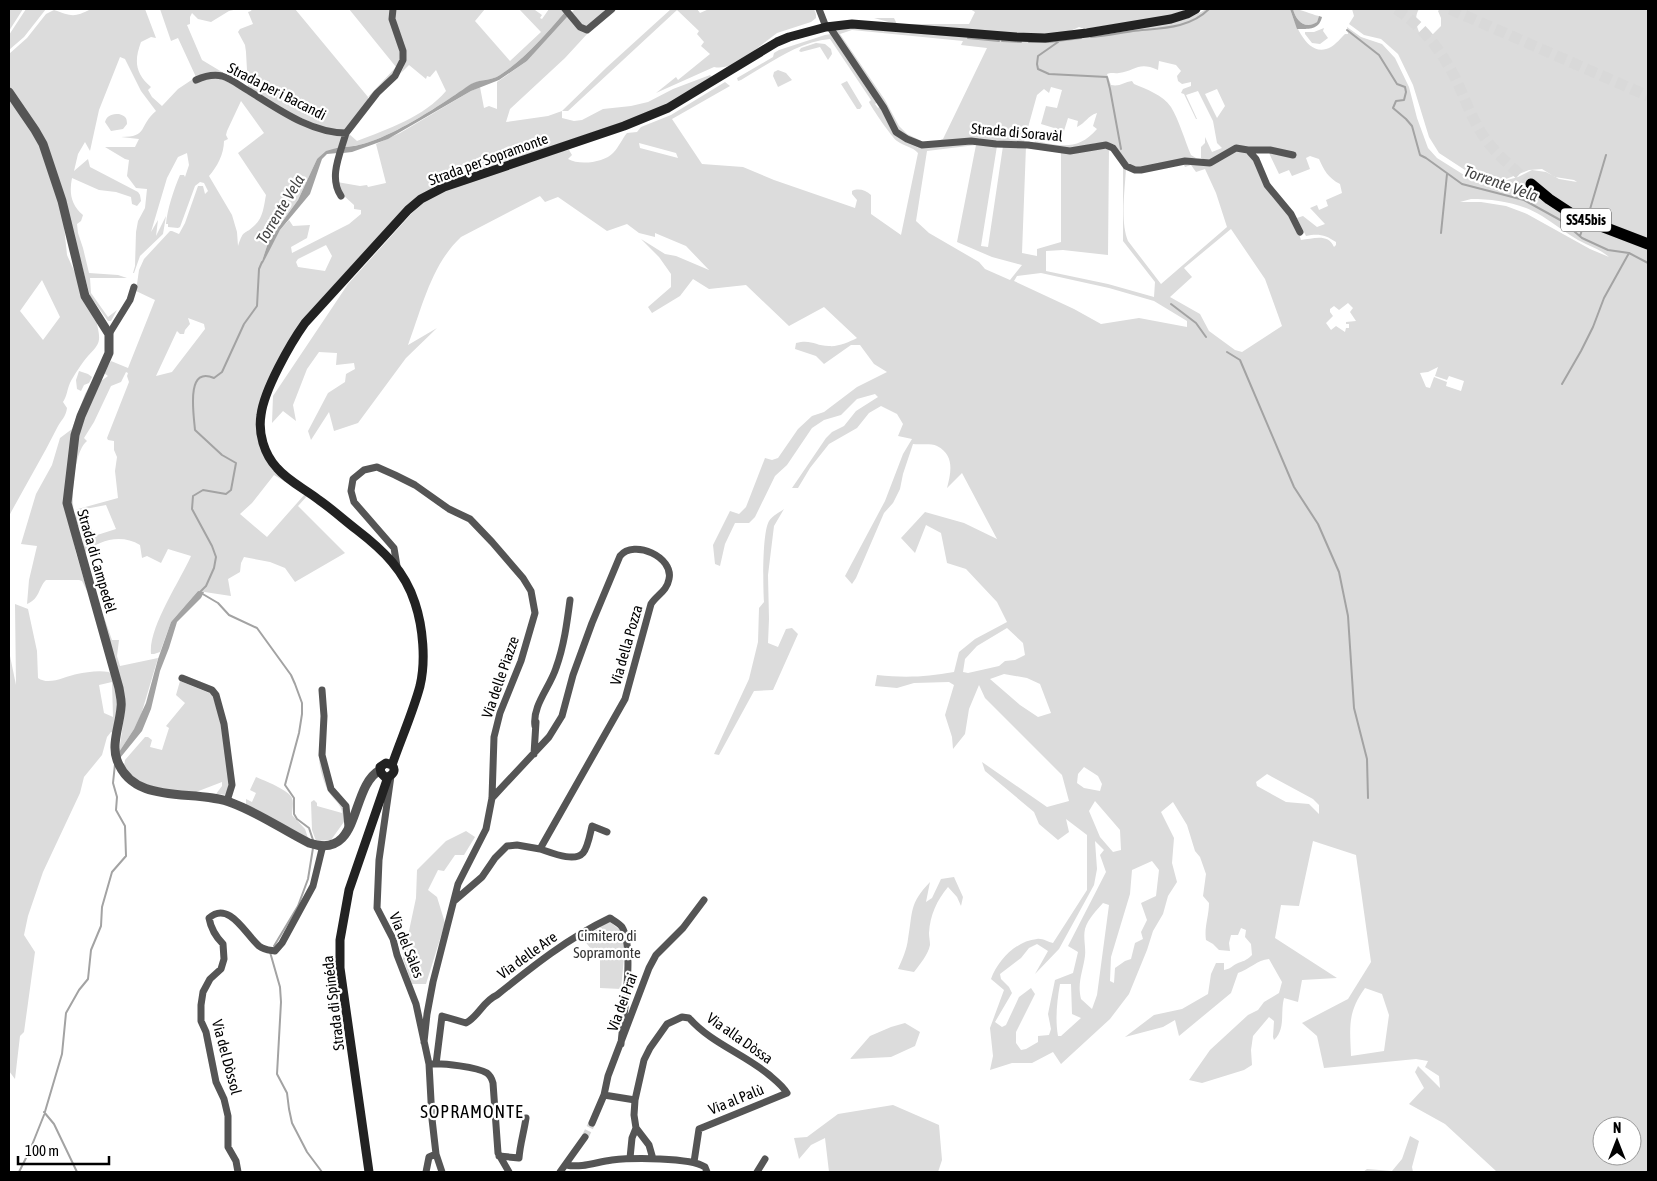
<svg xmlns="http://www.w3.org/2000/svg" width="1657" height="1181" viewBox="0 0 1657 1181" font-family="'Asap Condensed',sans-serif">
<rect width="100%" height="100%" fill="#fff"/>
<!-- green -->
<path fill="#dcdcdc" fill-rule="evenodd" d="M9,9H23L9,31Z
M26,9H46L24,37L9,50V35Z
M91,9H145L156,38L151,37L141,42C134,61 135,73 151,87L148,90L152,97L162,106L178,89L196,77L178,38L171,41L160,9H238L229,11L211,22L198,19L192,13L190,17V24L187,25L202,60L242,84L219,77L292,118L343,136L340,147L336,148L317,159L298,200L269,240L261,264L280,230L289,220L293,226L310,225L307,238L291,247L292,253L349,224L361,214V210L354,209V205L343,195L337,182L360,186L367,185L368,187L386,183L376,144L400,133L471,91L480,87L484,108L489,106L497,109V82L527,61L568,16L588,33L565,58L510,109L506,122L548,116L562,111L606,68L671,9H697L700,13L709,9H814L816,14V18L811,22L777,33L755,50L756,51C743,59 729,70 714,67L656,93L676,77L678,80L710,54L701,46L704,42L697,34L699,31L677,10L568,111H562V118L574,121L582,120L603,109L631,106L648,102L673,89L710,75L712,77L679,99L638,117L473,173L402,211L309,312L302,322L267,385L261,449L308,495L298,506L345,553L295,582L285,568L270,562L244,557L241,563L240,572L228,579L231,596L198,591L171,622L160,652L154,654H151C148,628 180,581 191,556L168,549L161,563L147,556L142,558L140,545C122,534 99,539 84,554C83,546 84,539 81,531C79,525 75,522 75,515L77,513L76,510L78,509L118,498L115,471L117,457L114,450V441L108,440L107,438L129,382L127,376L128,373L126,372L121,382L111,386L94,422L84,438L87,441C74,451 71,496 74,512L71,504L75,452L82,423L101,381L108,376L104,373L111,361L128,368L155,300L136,291L139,270L144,259L170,231H172L179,234L185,223L198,186H203L205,194L208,191L204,183L200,182L195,186L180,227L178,228L168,227V224H166C167,210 174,189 180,175H184L185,177L189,165L187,153L178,157L167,178L151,232L158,220L156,236L166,216L163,234L140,256L134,273H133L135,266L136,232L138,221L145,208L147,189L136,188L127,176L129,160L125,159L105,147H135L139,139L121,137C149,137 138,126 156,111L141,91L125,59L120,57L99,110L90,151L85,142L78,154L74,171L88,159L90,167L138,192L140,195L141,201L137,206L132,204L131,197L116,192L99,190L72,178C69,193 71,205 83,215L81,221L77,224L78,233L83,248L89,273L118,275L127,278H90L91,293L108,317L117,310L111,321H108L90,296L67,209L21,104L9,87V54L27,38L46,14L54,10C71,16 74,18 91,9ZM241,101L264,133L238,153L266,195C264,205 263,218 255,225C244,236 244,228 238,246L237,232L232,215L209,176C217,167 224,154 224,141L228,139L226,135L227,131ZM326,245L332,256L325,271L298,267L296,262L298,259ZM188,318L204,324L205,329L172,372L156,376L177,331L180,334H184L185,330L190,324ZM274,475L305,494L267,537L240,514L252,503ZM106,505L116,529L94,536L85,509Z
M252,9H295L368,97L396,67L349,9H391L401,54L398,68L371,96L368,97V101L346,130H330L294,115L248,89L246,52L245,45L238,32L240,29L253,24L248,12L251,11Z
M395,9H485L475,21L510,61L541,32L519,9H536L535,10L542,15L540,18L542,19L549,9H562L565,12C545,35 525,59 500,75C491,81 480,79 472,84C442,103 382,146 345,147L349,134L357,141C388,129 424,117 446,91L436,70L430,77L427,76L426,79L409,65L401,73L404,66L396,26Z
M575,9H611L586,28L571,13Z
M970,9H1188L1168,16L1084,29L1079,27C1063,36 1043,34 1025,34L896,24L874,18H894L897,24H969L975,12Z
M1206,9H1290C1295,24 1308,60 1331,47C1336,44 1341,38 1345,34H1348L1347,27L1361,37L1382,44L1395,58L1409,87L1417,118L1428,148L1437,158L1472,180L1524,190L1525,185L1500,182L1518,177L1532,170L1546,172L1559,179L1577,182L1574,180L1555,177L1542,169L1529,170L1506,179L1492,180L1468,172L1439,153L1429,137L1413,85L1398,54L1381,39L1364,35L1349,24L1354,16L1352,9H1419C1414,17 1416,27 1421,36H1431L1441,26V18L1438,11L1440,9H1648V239L1573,210L1557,200L1533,179L1522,181C1555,217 1604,231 1648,248V1172H1495L1496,1171L1445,1124L1409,1104L1424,1088L1415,1072L1418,1066L1440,1088L1439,1076L1425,1067L1428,1061L1416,1059L1324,1068L1317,1036L1302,1023L1348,999L1371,962L1356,855L1313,841L1299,906L1281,905L1275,938L1337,978L1302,980L1298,1002L1284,998C1280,1013 1286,1029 1274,1040L1273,1037L1274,1021L1269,1017L1253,1036L1251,1050L1252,1065L1244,1070L1202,1083L1189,1080L1210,1050L1248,1015L1258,1010L1264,1002L1279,993L1282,982L1269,959C1257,960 1250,969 1238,973L1231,993L1179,1036L1175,1020L1163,1027L1125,1037L1154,1015L1182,1009L1208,994L1211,974L1216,963H1224V970C1230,969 1231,967 1236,964C1244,960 1245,962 1252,955L1251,944L1245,937L1246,930L1241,928L1238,935H1231L1229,943L1230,951L1219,950L1213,944L1206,940C1204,927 1209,916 1209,903L1203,896L1206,874L1200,857L1195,851L1187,825L1173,802L1161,812L1174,838L1172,863L1177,882L1168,896L1163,914L1153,931L1147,950L1129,994L1110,1019L1061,1064L1053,1052L1032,1063H1012L990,1070L993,1056L990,1028L1004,990L991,979C998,960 1016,941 1037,939C1042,938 1048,942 1053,943L1087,890V835L1066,819L1069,832L1058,840L1039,824L1034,812L985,771L982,762L1047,807L1069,801L1062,775L985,698L979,685L969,709L965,734L953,749L952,737L945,715L954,685L949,682L914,683L897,688L875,686L877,675C905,678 926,677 954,672L959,652L975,639L1007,622L997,602L966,569L947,563L941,533L926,525L915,553L901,538L925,512L964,523L997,539L962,473L947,488C951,473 955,455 937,446C931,443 920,445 913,444L903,474L900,489L893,503L884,513L856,578L852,584L845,576L885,501L903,454L912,439L898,436L903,424L897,414L881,406L869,413L857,428L829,444L810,468L798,488H792L826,438L832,432L844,426L856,411L878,397L875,394L857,399L841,415L824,420L812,428L787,465L775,476L755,517L749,523H735L725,544L720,566L715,564L713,545L730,511L739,514L746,507L765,458L772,460L778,458L798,429L812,416L824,412L857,387L887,372L874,364L860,345H851L824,364L816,356L795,349L796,343C812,339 815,346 829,346C838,347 849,342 857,338L824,307L789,326L746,285L709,289L693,279L680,296L652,313L648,307L671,287V274L659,257L641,239L665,254L676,256L709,270L686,246L655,233V237L639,233L627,224L607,231L558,197L545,202L540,196L461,237C431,265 422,308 408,345L437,328L406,358L358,423L334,431L329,412L311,440L308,431L328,393L345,382L346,374L355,369L354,363L336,365L337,353L319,352L307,369L293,405L296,421L283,411L272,423L273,396L348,284L412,213L427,200L446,190L562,151L569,150L572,155L568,159C580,166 605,162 613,153C619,147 622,139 627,133L637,132L641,127L671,115L725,82L730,86L672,119L702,164L743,167L774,180L855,208L857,200L852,194V191C858,188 866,190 871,195V214L901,235L918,153C913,147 904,146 897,141C893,139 871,107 869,102L871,100L830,39C797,42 769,64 741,80L738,81L737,78L773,57L774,53L779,50L825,35L831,34L878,102L875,104L878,108L881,106L883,109C887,116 889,127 895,133C914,155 949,144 973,143C981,143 989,145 997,146L981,246L988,247L1003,146H1026L1022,253L1037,256V249L1061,242V152H1079L1109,147L1108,255L1063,250L1046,251V271L1108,284L1154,297L1155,282L1123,241V165L1126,168C1125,189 1120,222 1128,241L1161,284L1227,227L1216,193L1205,169L1196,172L1191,165L1185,167L1183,163L1192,162L1209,165C1220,161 1231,146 1244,150C1256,153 1260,179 1267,189C1280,208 1294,214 1301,240C1313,239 1328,233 1334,247L1336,245V242C1326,235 1318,233 1306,236L1297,218L1303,216L1317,227L1325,224L1310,208L1317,205L1319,210L1328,206L1326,200L1342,193L1340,184C1328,178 1324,170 1319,159L1310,156L1306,158L1310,169L1292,176L1289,170L1279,174L1268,151H1261L1260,148C1252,148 1244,146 1236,147C1222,149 1216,166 1201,158V147L1205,143V137L1212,152L1222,148L1217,143L1213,121L1198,91L1186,95L1197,119H1196L1184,94L1181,93L1183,89L1191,86V82L1182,84L1178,81L1177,76L1181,71L1176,65L1159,61L1158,70C1138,61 1136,71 1119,73C1114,74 1112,72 1107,74L1111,85C1120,87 1124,82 1132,81L1134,84C1146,89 1163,95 1171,107C1179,120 1185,141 1191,155L1196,158L1147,168H1134L1125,162L1114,144L1097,143L1069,149L1034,144L1035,141C1061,146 1078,151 1097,129L1093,126L1097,113C1087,116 1086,123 1077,127L1078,121L1068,118L1064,131L1041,124L1046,106L1057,108L1062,90L1051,87L1049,93L1044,89L1037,95L1024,142H994L980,140V138C957,142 912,151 896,129C888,117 884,104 876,92C862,73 846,53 835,31V29L852,27L1020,41C1057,42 1092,36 1128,29C1155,25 1182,24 1206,9ZM852,30L963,41L961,45L987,48L943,139L928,144L907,134L899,126L885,100L840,34ZM1217,89L1225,106L1217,118L1205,94ZM639,143L676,153L678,158L640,148ZM976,145L957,242L992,257L1022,265L1010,280L985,269L979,262L929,233L916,221L927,151ZM1471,199C1495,199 1521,203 1542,216C1555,224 1566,233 1578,240C1589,246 1600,249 1609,257L1590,249L1527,214L1506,206L1481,202H1460ZM1231,229L1265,279L1282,326L1242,352L1235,350L1209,331L1200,314L1170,297L1192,277L1184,268ZM1041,273L1109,288L1154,301L1187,321V327L1139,318L1101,324L1074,309L1014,281L1017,276ZM1348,303L1353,308L1350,312L1356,321L1346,322V324H1349V328H1346L1345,332L1336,326L1331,330L1326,323L1333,316L1330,312V309L1334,306L1339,310ZM1438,367L1435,376L1447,380L1449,376L1464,381L1461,391L1446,386L1447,382L1434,377L1430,388L1426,387L1420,373L1428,372ZM1007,628L1023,643L1025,655L1015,660L1005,661L999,666L968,673L963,672L965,659L977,646ZM1004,674L1027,678L1040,684L1051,713L1038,717L1020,705L990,679ZM1084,767L1098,776L1102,784L1100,791L1084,788L1077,783L1078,774ZM1267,774L1313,799L1319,805V814L1309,804L1286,802L1257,786L1256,782ZM1095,801L1120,830L1121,850L1113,852L1100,837L1089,811ZM1095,841L1104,850L1100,855L1106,872L1068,946L1078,952L1073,973L1055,980L1048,1014L1051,1029L1049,1035L1038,1036V1042L1026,1049L1021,1050L1016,1043V1032L1035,994L1031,988L1019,997L1006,1025L1002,1027L995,1022L1012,993L1009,987L1001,979L1000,974L1021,958L1029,948L1037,944L1048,951L1035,974L1059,949L1094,885L1097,869ZM1152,861L1159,870L1156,896L1141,903L1147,920L1141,932L1143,939L1135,943L1131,959L1125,961L1115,968L1114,983L1110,981L1111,957L1130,894L1132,870ZM1103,903L1109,905L1097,995L1092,1009L1081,999C1077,983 1083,971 1085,956C1086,947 1083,938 1085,929C1088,919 1096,911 1103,903ZM1060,984H1071L1072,1014L1081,1018L1061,1036H1058C1055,1019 1057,1001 1060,984ZM1365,988L1382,994L1389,1015L1384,1051L1351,1056C1350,1027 1347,1013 1365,988ZM1602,1126H1632V1156H1602Z
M1293,9C1301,9 1310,14 1319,16L1317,22C1305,30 1296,21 1293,9Z
M1324,28L1323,31L1328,38L1320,44L1312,43L1305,34V32H1314Z
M816,43L825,44L831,49L832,54L828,60L820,47L801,52L799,51L801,48Z
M778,70L786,73L792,80L778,87L773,76L774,72Z
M847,81L862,106L860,109H857L841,84Z
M9,98L32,130L46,161L63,216L67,255L76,275L82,297L99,324H97C101,342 100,343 88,356C82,363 74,375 70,383C67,390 67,396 63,402L67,408C66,417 61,420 57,428C42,458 25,486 9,516ZM42,280L60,317L43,340L20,311Z
M119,114C125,116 127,117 127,124L123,129L111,131L105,122C107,115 112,114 119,114Z
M101,366L84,403L64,499L76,553L88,593L82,581L79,580H46C38,588 40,599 27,604L29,580L37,546L21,544L36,494L52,465L60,438L72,429L85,394Z
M79,371L88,374L92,377L89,383L84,385L81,391L77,389L76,380Z
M784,509L774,526L768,575L769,619L768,643L778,647L786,629L792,628L798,634L773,690L754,691L719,755L714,754L749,679L758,642L759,608L764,602C763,587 762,533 769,521C772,516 780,512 784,509Z
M15,604L28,609L37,651L38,678C49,686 66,676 77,674C86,672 99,670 109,672C121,684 116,717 114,733L111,732L107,737L102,755L84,777L80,793L43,872L28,916L24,935L35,952L24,1032L20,1036L15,1079L9,1071V651L16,685ZM112,682L113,717L104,713L99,685Z
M103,614L112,640H119L117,656L120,666L158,658L141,715L134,729L119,752L125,710Z
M180,681L212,694L223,727L230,783L227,795L216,794L222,786V782L196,792L162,790L141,783L129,773L124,766L125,760L145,737H148L152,740L150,747L162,750L169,728L166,726L185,703L176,695Z
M319,757L326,778L345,806L346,819L331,840L316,841L312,830L311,802L314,800L317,803V806L342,813C342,804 331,798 327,789C323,780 319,766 319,757Z
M256,777C265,781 289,790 292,798C294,803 292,810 292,815L305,829L308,838L246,806V799L252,802L256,793L250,790Z
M466,831L475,837L464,855H455L444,871L438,870L428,890L437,897L445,923L426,984H412L403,959L416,898L417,870L446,841Z
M954,877L963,897L961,906L957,897L948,887C937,900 930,915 929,933C929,937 930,941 930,945C928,955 920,964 914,972L898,969C902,960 907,949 908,939C913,911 909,904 930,882L926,902L932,898L941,879Z
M609,921L621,931L625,947L621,989L600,988V960L583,939Z
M905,1023L920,1032L915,1046L891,1057L850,1059L870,1036L891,1027Z
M893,1105L939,1125L942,1160L938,1172H829L825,1138L811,1145L799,1159L794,1138L807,1137L838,1114Z
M1410,1136L1419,1141L1412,1167L1413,1172H1363L1367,1169L1392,1171L1402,1159Z"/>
<!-- water -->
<path fill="#a3a3a3" d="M1290,9H1293C1296,21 1305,30 1317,22L1319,16L1322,17C1319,30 1309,29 1297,29Z
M565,12L568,16L527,61L499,80L471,91L388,139L352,152L343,153L345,147C382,146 443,103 471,84C480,79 491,81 500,75C525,59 545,35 565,12Z
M340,147L338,153L327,154L322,159L310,194L280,230L263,263L261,264L269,240L298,200L317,159L326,151Z
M198,591L204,592L201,598L177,622L169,648L160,671L151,709L142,731L120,758L119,752L134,729L146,703L158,659L171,622Z"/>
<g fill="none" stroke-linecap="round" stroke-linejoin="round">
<!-- stream -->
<path stroke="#a3a3a3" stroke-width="2" d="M1347,30L1379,55L1397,84L1405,87L1406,92L1404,100L1396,101L1393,108L1406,119L1412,126L1420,155L1426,158L1462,184L1524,200L1562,221L1582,238L1608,250L1629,253L1648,263
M1091,37C1105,36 1119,33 1133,31C1160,28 1189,29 1209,9
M968,38L999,41
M1002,41L1021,42
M1029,42H1049L1081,38
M1058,42L1038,56L1037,64L1038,69L1049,74L1107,77L1110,89L1121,149
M1588,216L1606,155
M1441,233L1447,174
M1580,236L1582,230
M1171,304L1196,323L1206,337
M1227,352L1240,360L1294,487L1318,524L1339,572L1348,616L1354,708L1367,759L1368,798
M1562,384L1581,351L1593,327L1604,298L1629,253
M199,593L206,586L214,568L216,557L212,546L192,509L193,496L203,490L226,494L231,490L236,463L222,455L195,430C194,416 185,365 214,378L222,372L244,324L257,306L259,269L262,262
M201,593L218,603L229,615L257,628L291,675L295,684L302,703V714L299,733L285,785L294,798V814L297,819L309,828L313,840
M274,946L298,906L308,879L313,848
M270,952L280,987L281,1002L277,1074L287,1093L289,1109L292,1123L307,1152L322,1172
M44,1112L54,1124L77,1172
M19,1172L30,1150L44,1115L62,1054L66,1013L79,990L88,979L91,950L101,926L102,907L112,872L126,856L125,826L116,810L117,797L113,783L115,764"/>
<!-- minor-tunnel -->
<path stroke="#d9d9d9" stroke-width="7" stroke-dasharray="7 3.5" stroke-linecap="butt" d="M585,1137L592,1123"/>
<!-- trunk-tunnel -->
<path stroke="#d9d9d9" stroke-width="11" stroke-dasharray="11 5.5" stroke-linecap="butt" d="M1396,9C1424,27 1445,55 1459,86C1467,104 1474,124 1487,141C1499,157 1516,171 1531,184
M1450,9L1648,96"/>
<!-- trunk casing -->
<g stroke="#dbdbdb" stroke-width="14">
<path id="trunk" d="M1531,184L1549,199L1575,216L1648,244"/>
</g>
<!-- minor -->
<path stroke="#555" stroke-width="7" d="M565,9L580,27L587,30L612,9
M819,9L826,27
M829,26L884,108L896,132L907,139L922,145L971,141L996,144L1028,145L1070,151L1106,145L1113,148L1126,166L1135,170H1141L1185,161L1210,163L1236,148L1248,150L1256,159L1267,185L1291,214L1300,232
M196,80C205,76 213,74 222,76C232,79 240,86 249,91C278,109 311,133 346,133L377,93L395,76L403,60V51L392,19L393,9
M1248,150H1270L1293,155
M341,196C328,177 341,152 346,133
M109,334L130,300L134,287
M397,566L394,548L354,502L351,491L353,479L364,470L377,467L395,475L415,485L449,509L470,519L492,542L523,578L531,591L535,613L521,661L500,713L494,737L492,798L486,829L458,884L433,982L427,1014L424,1042
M182,678L212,690L216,695L224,724L232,785L227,801
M322,690L324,716L322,755L331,789L346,806L348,827
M535,726C532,706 550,687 556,668C564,646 567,623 570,600
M534,754L536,722
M391,776L379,860L377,908L393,939L397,955L416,1004L429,1064L432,1119L436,1154L429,1157L426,1172
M540,849C550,852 574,863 583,853C588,847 590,834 592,826L607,832
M454,901L482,877L495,858L507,846L517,845L540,849L625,699L651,604C657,595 667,591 669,579C674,557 634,539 620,556L592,623L573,675L562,716L549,737L492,798
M431,1064C443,1063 477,1067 487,1073C491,1076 492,1079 493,1083L498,1153L509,1172
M436,1064L442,1016L466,1023C479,1016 483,1001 497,995C533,966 568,938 610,918C613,920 620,924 622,927C635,948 623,1018 621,1044
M604,1095L635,1100
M592,1123L604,1095L608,1076L649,968L656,955L683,928L704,900
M436,1154L442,1172
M499,1156L519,1158C520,1144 524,1132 526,1118
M630,1158L632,1138L636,1128
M653,1159L649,1145L636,1128L634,1115L635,1100L644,1060L650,1048L667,1024L682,1017L689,1018C711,1043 742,1053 768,1074C775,1080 782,1085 787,1093L699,1129L694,1162
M566,1165C583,1168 596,1162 612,1160C631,1158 690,1157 705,1167L707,1172
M238,1172L236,1161L228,1147V1116L224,1099L216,1082L206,1032L201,1021V1005L203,992L210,979L221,969L224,959L223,944C215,936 211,929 209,918C229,900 246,935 259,946C264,950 269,950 275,951L282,943L313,886L323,845
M560,1172L585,1137
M757,1172L765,1159"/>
<!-- tertiary -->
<path stroke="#555" stroke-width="9" d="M9,92L35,130L43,144L62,201L85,296L109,334V353L81,416L75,435L67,503L119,688C120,695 122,701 121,707C120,724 111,744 117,760C134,807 195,788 232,803C259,813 283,830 309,843C362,861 349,787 380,770"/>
<!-- secondary -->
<path stroke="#222" stroke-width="9" d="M392,765C401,739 413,712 420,686C426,661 423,627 415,603C405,571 383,550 357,530C344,520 332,509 319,500C305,489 288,481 277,468C264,454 258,433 261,415C264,390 290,344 305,323L408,210L421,199L444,187L624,126L668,108L777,42L789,37L826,27L852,24L1016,37L1045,38L1087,33L1171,19L1187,14L1196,9
M388,777H385L381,773L380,767L386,763L392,765
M369,1172L340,968V940L349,890L388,777C394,774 396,770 392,765"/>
<!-- trunk -->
<use href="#trunk" stroke="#000" stroke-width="11"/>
</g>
<g text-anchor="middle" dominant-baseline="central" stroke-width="4.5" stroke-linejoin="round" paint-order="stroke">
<!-- shield labels -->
<rect fill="#fff" stroke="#4c4c4c" stroke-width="1" x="1561" y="208.5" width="50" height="23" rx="4"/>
<g font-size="14" font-weight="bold" fill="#000">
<text x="1586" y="220">SS45bis</text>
</g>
<!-- street labels -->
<g font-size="15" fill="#000" stroke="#fff">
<text transform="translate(277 91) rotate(27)">Strada per i Bacandi</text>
<text transform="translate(1017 132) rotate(5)">Strada di Soravàl</text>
<text transform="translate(488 159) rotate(-20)">Strada per Sopramonte</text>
<text transform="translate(97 561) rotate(74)">Strada di Campedèl</text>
<text transform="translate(626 645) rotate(-74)">Via della Pozza</text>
<text transform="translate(500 677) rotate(-71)">Via delle Piazze</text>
<text transform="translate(407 945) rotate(68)">Via del Sàles</text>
<text transform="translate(527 955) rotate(-36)">Via delle Are</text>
<text transform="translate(622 1002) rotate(-70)">Via dei Prai</text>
<text transform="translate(333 1003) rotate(-97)">Strada di Spinéda</text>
<text transform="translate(740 1038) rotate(35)">Via alla Dòssa</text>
<text transform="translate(227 1057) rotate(75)">Via del Dòssol</text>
<text transform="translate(736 1099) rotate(-22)">Via al Palù</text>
</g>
<!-- park labels -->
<g font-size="15" fill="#333" stroke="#fff">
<text x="607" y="935">Cimitero di<tspan x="607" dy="17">Sopramonte</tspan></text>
</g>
<!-- water labels -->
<g font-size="16" font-style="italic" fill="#444" stroke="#fff">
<text transform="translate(1501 183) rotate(20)">Torrente Vela</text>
<text transform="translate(280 209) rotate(-59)">Torrente Vela</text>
</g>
<!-- quarter labels -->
<g font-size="18" letter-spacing="1" fill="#000" stroke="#fff">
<text x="472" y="1111">SOPRAMONTE</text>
</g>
</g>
<!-- border -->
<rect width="1657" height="1181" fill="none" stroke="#000000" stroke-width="20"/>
<!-- north arrow -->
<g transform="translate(1617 1141)"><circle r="24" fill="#ffffff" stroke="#999999"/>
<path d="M0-4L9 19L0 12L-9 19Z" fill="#000000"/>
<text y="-8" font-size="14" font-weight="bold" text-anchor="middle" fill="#000000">N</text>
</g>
<!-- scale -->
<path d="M18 1156v8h91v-8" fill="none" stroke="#000000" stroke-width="2.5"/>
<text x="25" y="1156" font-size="15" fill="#000000" stroke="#ffffff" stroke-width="4" paint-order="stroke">100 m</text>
</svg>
